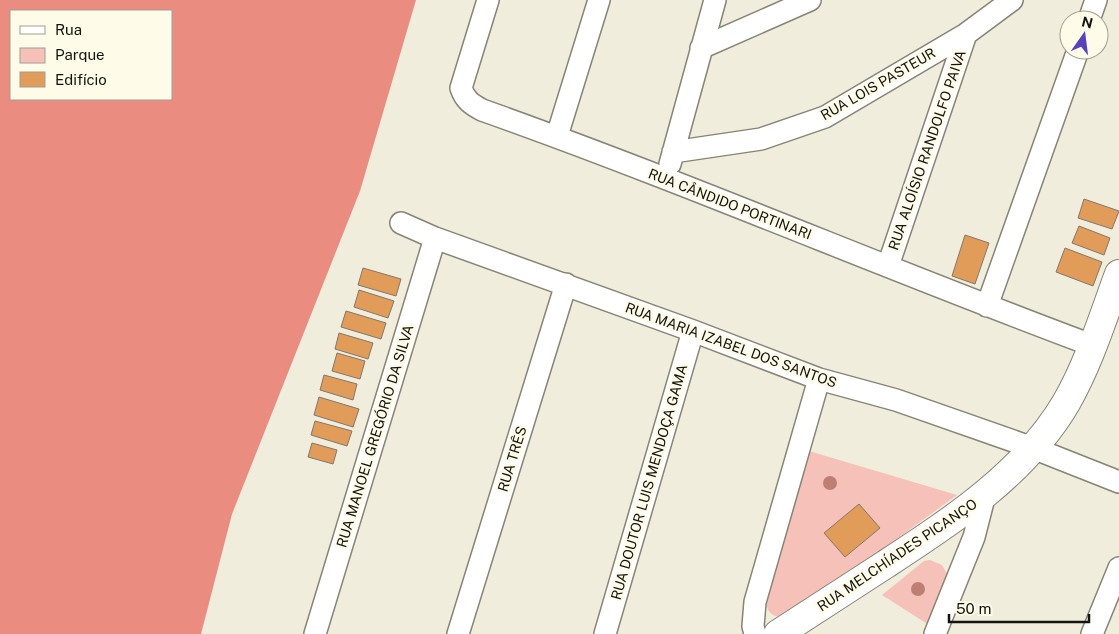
<svg xmlns="http://www.w3.org/2000/svg" width="1119" height="634" viewBox="0 0 1119 634" font-family="'Public Sans',sans-serif">
<rect width="100%" height="100%" fill="#f1eddc"/>
<!-- green -->
<path fill="#f5c1b9" d="M809,451L957,495L788,618C774,618 764,613 767,597Z
M930,560L942,565L948,576L929,625L882,595L924,561Z"/>
<!-- forest -->
<path fill="#eb8c80" fill-rule="evenodd" d="M0,0H416L360,191L232,514L201,634H0ZM11,11H171V99H11Z"/>
<!-- building -->
<path fill="#e29c5a" stroke="#83766b" d="M1084,199L1119,211L1112,229L1078,218Z
M1079,226L1110,238L1104,255L1072,243Z
M965,235L989,243L975,284L952,276Z
M1065,248L1102,262L1093,286L1056,272Z
M363,268L401,279L396,296L358,285Z
M359,290L394,301L388,318L354,307Z
M346,311L386,323L381,339L341,327Z
M339,333L373,343L368,359L335,349Z
M337,353L365,361L360,379L332,371Z
M324,375L357,384L353,400L320,390Z
M319,397L359,409L353,427L314,415Z
M315,421L352,431L347,446L311,435Z
M312,443L337,450L333,464L308,457Z
M859,504L880,528L845,557L824,533Z"/>
<g fill="none" stroke-linecap="round" stroke-linejoin="round">
<!-- minor casing -->
<g stroke="#878475" stroke-width="24">
<path id="minor" d="M488,0L461,88C465,100 471,104 482,110C688,183 889,270 1094,346
M1089,20L1096,0
M701,48L810,0
M557,136L599,0
M673,152L761,139L825,117L966,34L1012,0
M670,164L715,0
M401,223L435,238L693,331L819,379L896,400L1033,448L1119,482
M888,266L966,34
M987,306L1078,50
M315,634L435,238
M458,634L566,284
M605,634L693,331
M755,634L753,626L755,602L819,379
M935,634L974,537L985,494
M1092,634L1119,568"/>
</g>
<!-- tertiary casing -->
<g stroke="#878475" stroke-width="30">
<path id="tertiary" d="M778,634C814,611 850,587 886,564C953,520 1024,474 1066,403C1089,363 1103,317 1119,274"/>
</g>
<!-- minor -->
<use href="#minor" stroke="#fff" stroke-width="21"/>
<!-- tertiary -->
<use href="#tertiary" stroke="#fff" stroke-width="28"/>
</g>
<!-- trees -->
<g fill="#bd7f74">
<circle cx="830" cy="483" r="7"/>
<circle cx="918" cy="589" r="7"/>
</g>
<g text-anchor="middle" dominant-baseline="central" stroke-width="5" stroke-linejoin="round" paint-order="stroke">
<!-- street labels -->
<g font-size="14" fill="#14130d" stroke="#fefbe9">
<text transform="translate(878 84) rotate(-30)">RUA LOIS PASTEUR</text>
<text transform="translate(927 150) rotate(-71)">RUA ALOÍSIO RANDOLFO PAIVA</text>
<text transform="translate(730 204) rotate(21)">RUA CÂNDIDO PORTINARI</text>
<text transform="translate(731 345) rotate(20)">RUA MARIA IZABEL DOS SANTOS</text>
<text transform="translate(375 436) rotate(-73)">RUA MANOEL GREGÓRIO DA SILVA</text>
<text transform="translate(512 459) rotate(-73)">RUA TRÊS</text>
<text transform="translate(649 482) rotate(-74)">RUA DOUTOR LUIS MENDOÇA GAMA</text>
<text transform="translate(897 555) rotate(-34)">RUA MELCHÍADES PICANÇO</text>
</g>
</g>
<!-- legend -->
<rect x="10" y="10" width="162" height="90" fill="#fefbe9" stroke="#a09e91"/>
<rect x="20" y="26" width="25" height="8" fill="#ffffff" stroke="#a09e91"/>
<text x="55" y="35" font-size="15" fill="#14130d">Rua</text>
<rect x="20" y="48" width="25" height="15" fill="#f5c1b9" stroke="#a09e91"/>
<text x="55" y="60" font-size="15" fill="#14130d">Parque</text>
<rect x="20" y="72" width="25" height="15" fill="#e29c5a" stroke="#a09e91"/>
<text x="55" y="85" font-size="15" fill="#14130d">Edifício</text>
<!-- north arrow -->
<g transform="translate(1084 35) rotate(14)"><circle r="24" fill="#fefbe9" stroke="#a09e91"/>
<path d="M0-4L9 19L0 12L-9 19Z" fill="#5842ba"/>
<text y="-8" font-size="14" font-weight="bold" text-anchor="middle" fill="#14130d">N</text>
</g>
<!-- scale -->
<path d="M949 614v8h140v-8" fill="none" stroke="#14130d" stroke-width="2.5"/>
<text x="956" y="614" font-size="15" fill="#14130d" stroke="#fefbe9" stroke-width="4" paint-order="stroke">50 m</text>
</svg>
